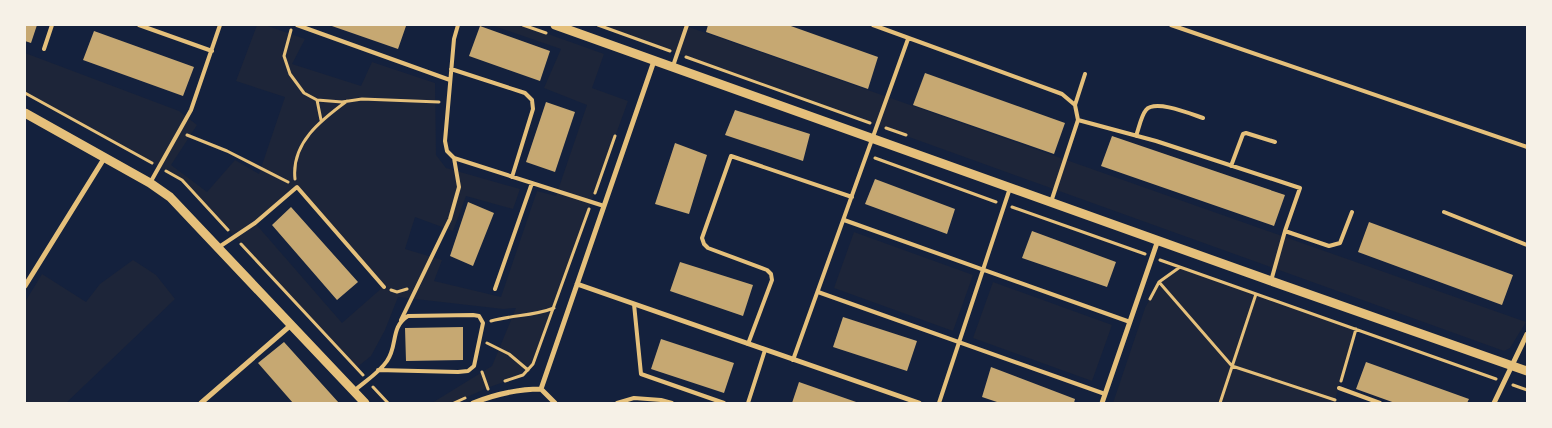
<svg xmlns="http://www.w3.org/2000/svg" width="1552" height="428" viewBox="0 0 1552 428" font-family="'Roboto Condensed',sans-serif">
<rect width="100%" height="100%" fill="#14213d"/>
<!-- green -->
<path fill="#1d2539" fill-rule="evenodd" d="M257,25H265L305,39L292,64L361,86L372,62L435,83L436,155L446,168L520,189L513,209L466,196L453,231L415,217L405,249L442,260L434,281L501,297L537,191L556,196L587,105L544,88L561,49L491,25H523L604,54L592,88L628,101L533,364L523,375L487,388L454,403H432L492,366L516,308L503,309L398,297L385,330L371,356L356,368L182,180L25,93V53L179,111L197,125L171,165L207,192L235,160L259,174L285,97L236,81ZM297,187L383,287L342,323L255,223Z
M598,25H683L1526,322L1510,348L1504,351Z
M854,232L973,275L953,331L834,288Z
M133,260L156,275L175,299L66,403H25V302L42,274L86,302L100,284Z
M1180,267L1356,329L1334,403H1113L1145,308L1159,282Z
M993,282L1112,325L1092,381L973,338Z"/>
<!-- building -->
<path fill="#c6a872" d="M25,25H37L31,43L25,41Z
M329,25H404L406,26L398,49Z
M708,25H788L878,57L868,89L706,32Z
M480,26L550,51L540,81L469,56Z
M94,31L194,67L183,96L83,60Z
M925,73L1065,123L1054,154L913,105Z
M546,102L575,112L555,172L526,162Z
M735,110L810,134L803,161L725,135Z
M1112,136L1285,195L1274,226L1101,166Z
M675,143L707,155L689,214L655,204Z
M875,179L955,209L947,234L865,204Z
M468,202L494,213L473,266L450,256Z
M291,207L358,282L337,300L272,225Z
M1369,222L1513,275L1502,305L1358,252Z
M1032,231L1116,262L1107,287L1022,258Z
M680,262L753,285L743,316L670,291Z
M843,317L917,341L907,371L833,347Z
M463,327V360L406,361L405,328Z
M661,339L734,363L724,393L651,369Z
M284,342L339,403H293L258,363Z
M1366,362L1469,399L1467,403H1395L1356,389Z
M991,367L1075,399L1074,403H1000L982,397Z
M799,382L859,403H792Z"/>
<g fill="none" stroke-linecap="round" stroke-linejoin="round">
<!-- path -->
<path stroke="#e5c07b" stroke-width="3" d="M523,25L546,33
M598,25L670,51
M291,30L284,56L290,74L304,93L317,100L342,102L362,99L439,102
M686,57L870,123
M25,93L152,163
M317,100L321,120
M886,128L906,135
M187,135L227,151L288,182
M875,158L996,202
M166,171L182,180L228,230
M295,179C291,143 321,120 347,101
M595,193L615,136
M1012,207L1145,254
M241,244L363,375
M1160,260L1496,379
M1180,267L1159,282L1232,366L1335,400
M391,290L397,292L407,289
M1150,299L1159,282
M491,321C512,315 534,316 554,308
M487,343L509,354L528,370
M482,372L488,389
M505,381L523,375L533,364L589,209
M1341,381L1356,329
M1513,385L1527,390
M373,387L388,403
M454,403L465,398
M1220,403L1256,294"/>
<!-- service -->
<path stroke="#e5c07b" stroke-width="4" d="M139,25L212,51
M297,25L450,80
M458,25L454,39L445,141L447,151L454,158L604,206
M873,25L1062,94L1075,105L1078,120L1051,202
M1171,25L1527,147
M44,49L52,25
M673,66L687,25
M451,69L525,93L532,100L533,109L512,177
M1075,105L1085,74
M1078,120L1156,141L1300,188L1285,231L1271,281
M1136,136C1139,128 1141,116 1146,110C1155,99 1191,114 1203,118
M1231,166L1243,134L1246,133L1275,142
M150,183L191,110L220,25
M1444,212L1527,245
M844,220L1130,322
M1285,231L1329,246L1340,243L1352,212
M219,247L255,223L297,187L384,287
M495,289L532,183
M818,292L1105,394
M634,304L641,374L724,403
M401,320L450,219L459,187L454,158
M748,344L772,280L771,274L767,270L708,248L704,244L702,238L731,156L852,197
M793,360L908,39
M1339,388L1380,403
M354,391C364,382 379,373 387,361C398,346 390,327 408,316L473,315L479,316L483,323L474,366L468,371L458,372L378,370
M617,403L634,398L661,400L672,403
M748,403L765,350
M939,403L1010,188"/>
<!-- minor -->
<path stroke="#e5c07b" stroke-width="5" d="M577,284L919,403
M25,286L105,157
M541,389L654,61
M201,403L291,325
M473,403C496,394 517,389 541,389L555,403
M1102,403L1158,240
M1494,403L1527,334"/>
<!-- tertiary -->
<path stroke="#e5c07b" stroke-width="9" d="M555,25L1271,281L1527,371
M25,113L150,183L170,197L365,403"/>
</g>
<!-- border -->
<rect width="1552" height="428" fill="none" stroke="#f6f1e7" stroke-width="52"/>
</svg>
